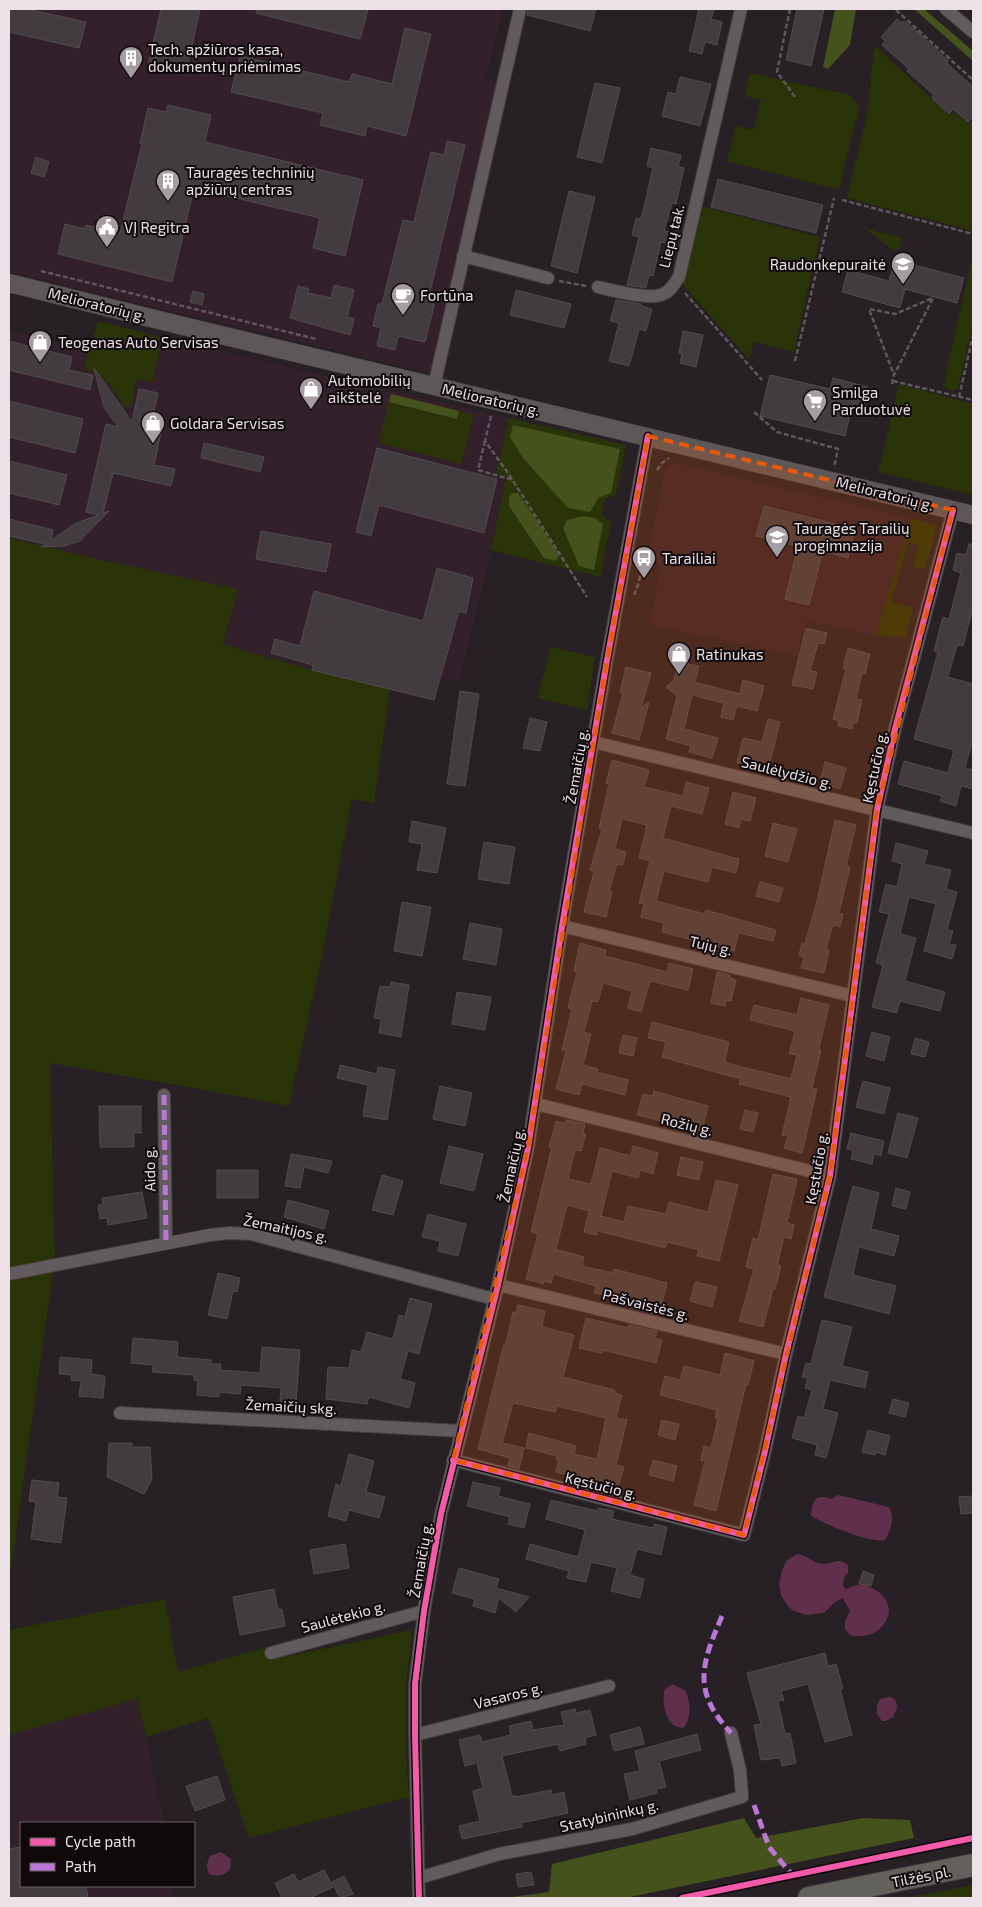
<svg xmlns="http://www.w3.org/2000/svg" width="982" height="1907" viewBox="0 0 982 1907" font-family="'Exo 2',sans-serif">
<rect width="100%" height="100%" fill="#272024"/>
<!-- built -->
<path fill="#32212a" d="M9,9H503L486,78L502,87L436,375L9,272Z
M9,330L88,350L83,369L95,373L109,383L122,405L137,379L152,382L163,338L509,418L496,474L506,477L491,550L459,682L441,677L434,700L312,670L223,644L238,589L97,559L9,538Z
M677,463L911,518L876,636L806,621L797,656L650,625L660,571L650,544L664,473L666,468L671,464Z
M137,1699L165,1823H21V1886H170L174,1898H9V1735Z"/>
<!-- green -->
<path fill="#2a3408" d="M874,45L950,116L954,112L968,124L973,119V231L847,198L868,109Z
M750,73L850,95L859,107L839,190L727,161L736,126L753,130L761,100L745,96Z
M700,206L820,237L794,352L754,342L749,359L680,282Z
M864,228L902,238L899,249L893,250Z
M973,254V324L958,388L954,391L943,387Z
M98,321L163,338L152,383L137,379L131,407L122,405C115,388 101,373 83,369Z
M899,384L973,404V495L878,472Z
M389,402L456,419L459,411L474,415L461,464L379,443Z
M509,418L626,445L616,495L605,499L601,515L611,522L600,577L491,550L506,477L496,474Z
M911,518L937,526L925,570L914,566L919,545L908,542L891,601L913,608L906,637L876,636Z
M9,538L97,559L238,589L223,644L312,670L390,689L374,803L352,799L321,961L289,1106L194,1088L50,1063L55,1259L9,1583Z
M551,647L595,657L587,710L537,698Z
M165,1599L178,1672L267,1647L270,1660L412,1630L406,1687V1755L409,1797L249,1838L208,1718L146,1737L137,1699L9,1735V1630Z
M973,1885V1898H907Z"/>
<!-- forest -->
<path fill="#45521c" d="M835,9H856L850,45L828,69L823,67Z
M914,9H924L973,51V61Z
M391,394L459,411L457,419L389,402Z
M513,425L620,449L611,493L598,498L590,512L568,508L523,458L510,437Z
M512,493H518L559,554L556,561L544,558L509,506V498Z
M583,516L595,518L603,524L594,570L579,566L563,528L567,520Z
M744,1818L756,1838L863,1818L910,1820L914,1838L625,1898H505L549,1892L552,1864Z"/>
<!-- water -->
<path fill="#602f4c" d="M838,1495L889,1507C895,1517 891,1530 885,1540C871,1544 825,1524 811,1516C812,1501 815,1493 832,1499Z
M798,1554C807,1556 817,1565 825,1564C835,1563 839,1557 848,1565V1573L844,1577L843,1586L846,1589C850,1588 854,1585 857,1585C862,1584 868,1586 872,1588C906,1604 883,1644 850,1635L845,1629V1621L850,1611L843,1598L834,1603L824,1613L805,1615L792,1610L787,1605L781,1595L779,1584L782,1570L787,1560Z
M673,1684L686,1691C690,1702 692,1719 683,1728C680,1727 677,1727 675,1726C665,1720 661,1699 665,1689Z
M891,1697L896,1701L897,1708L893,1717L886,1721H882L877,1714V1705L880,1699Z
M221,1852L231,1859L230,1869C224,1876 218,1877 209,1874C206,1867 207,1862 210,1856Z"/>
<!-- building -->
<path fill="#423c40" stroke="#514b4e" d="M9,9H27L86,22L79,48L9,32Z
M161,9H200L186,73L148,65Z
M257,9H368L360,39L256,13Z
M528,9H596L590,31L527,15Z
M699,9L714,10L711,19L722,22L717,45L705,42L702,54L689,51Z
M797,9H824L811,66L786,60Z
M897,19L902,23L904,21L920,34L948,61L947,63L973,87V116L968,122L953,109L949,114L932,98L934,95L907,71L909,69L882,45L885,41L881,37Z
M405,28L431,34L406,136L367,126L365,136L320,125L323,113L231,92L240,56L349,82L352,74L392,84Z
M680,77L711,84L700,126L662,116L668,92L676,94Z
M595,83L620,88L602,163L577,157Z
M168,105L211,115L205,142L363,180L345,256L313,248L320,218L194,188L172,282L58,254L65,224L85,229L86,225L120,233L142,144L140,143L148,108L166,112Z
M447,141L465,145L429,296L436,298L425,342L398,336L395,350L377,346L381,328L373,326L378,304H382L403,220L414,222L431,152L444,155Z
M651,148L681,155L678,167L684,168L676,204L672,203L664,231L671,232L668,244L661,242L653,276L649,275L646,288L627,285L639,237L632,235L636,218L641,219L653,168L647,166Z
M36,157L49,162L44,177L31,173Z
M718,179L823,205L816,233L711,207Z
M569,191L595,197L577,273L551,266Z
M895,260L964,278L957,303L905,289L900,308L842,292L848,270L889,281Z
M334,285L354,290L347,317L354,319L350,335L290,318L298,286L309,289L308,293L331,298Z
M516,290L571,304L564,328L510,315Z
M193,291L204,294L202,305L190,302Z
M616,300L641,304V306L652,309L646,331L639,329L629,366L609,361L619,323L610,321Z
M683,331L703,335L696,367L680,363L682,354L679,353Z
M9,341L72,357L69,370L93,375L90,390L9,370Z
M94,368L132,422L139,389L158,393L150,430L161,432L154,465L175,469L171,486L113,473L103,513L109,511L80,541L64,546L41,547L45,544L9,536V519L53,530L51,540L74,524L99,515L86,512L106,424L118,427L104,407Z
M770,375L830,389L833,378L868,387L863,409L852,406L845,436L760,416Z
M9,401L83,419L75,453L9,437Z
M204,443L264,457L260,472L201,458Z
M377,448L497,479L484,533L379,505L371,536L356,532Z
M9,461L67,475L59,505L9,493Z
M764,506L855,529L848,558L823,551L809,605L785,599L798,546L756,536Z
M261,531L331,544L326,572L256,559Z
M969,544H973V607L963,646L957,645L948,677L973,684V739L965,768L973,770V789L961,786L956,806L940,801L942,796L898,784L904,761L948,773L954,750L914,739L938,652L934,651L943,617L949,619L961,573L953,570L957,553L966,555Z
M437,568L473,578L466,613L459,611L434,700L312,670L313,665L271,653L275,639L300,646L314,591L423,621Z
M806,628L827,633L824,644L818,643L810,671L817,672L813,689L792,685Z
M848,648L870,654L865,674L862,673L856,699L862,700L857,723H853L852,729L838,726L839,721L833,719L846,669L843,668Z
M678,662L699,666L695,682L740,694L743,680L764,686L757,711L737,706L733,720L721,717L724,703L692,695L684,729L718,738L712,758L689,752L691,746L666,739L677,696L666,687L674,680Z
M626,667L651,673L641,708L649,702L639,740L612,733L623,693L620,692Z
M460,691L479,694L465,786L447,784Z
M530,718L547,722L540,751L523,748Z
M768,719L780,722L768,771L737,763L743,738L762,742Z
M612,760L649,770L644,787L683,796L686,782L709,788L702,814L671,806L663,838L739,859L736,873L712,867L708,882L664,871L656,901L705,914L706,910L776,930L773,941L739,933L734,951L662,932L664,923L641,917L644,904L639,903L650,861L639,858L647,825L622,819L615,849L626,852L623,865L617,864L609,891L612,892L606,917L584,912L594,871L590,870L602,829L599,828L609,784L606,783Z
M825,762L846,768L840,789L820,783Z
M733,792L756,798L750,821L741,819L739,828L725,824Z
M835,820L856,825L846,866L850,867L839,913L843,914L840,927L833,925L826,949L829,950L824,973L801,968L804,957L799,955L802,943L805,944L817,901Z
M412,821L446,828L437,873L417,870L422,844L409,842Z
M773,823L797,829L788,862L765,856Z
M484,842L515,847L509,884L478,879Z
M896,843L928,851L924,864L951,870L946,889L957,892L947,930L953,931L949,944L956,945L952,959L924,951L936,904L909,897L900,934L916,938L905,981L945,992L940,1011L900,1001L897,1013L872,1007L883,965L876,963L889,914L879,912L886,884L897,887L902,864L892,861Z
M760,882L783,888L779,902L756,896Z
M402,902L431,907L422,956L394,951Z
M470,923L502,929L496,965L463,959Z
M580,943L606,950L605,956L667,972L669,963L693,969L688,990L650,981L641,1012L628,1008L632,991L603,983L598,1002L592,1001L584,1032L591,1034L583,1065L598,1069L597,1072L628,1080L625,1095L582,1084L579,1095L556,1089L566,1051L562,1050L572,1009L568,1008L577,972L574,971Z
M717,972L730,975V978L736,980L731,1001L726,1000L725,1006L711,1003Z
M391,982L409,985L401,1037L379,1033L381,1019L374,1018L380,986L390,987Z
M457,992L491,997L485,1030L452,1024Z
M801,998L829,1005L819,1049L821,1050L812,1088L817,1089L802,1153L784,1148L788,1136L782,1135L791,1097L739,1084L740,1079L662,1057L666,1042L648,1038L652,1022L729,1042L725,1061L726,1063L791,1079L797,1055L789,1054L795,1031L750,1020L754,1005L797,1015Z
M872,1032L890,1037L884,1061L866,1056Z
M623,1035L637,1038L633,1056L619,1053Z
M915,1038L929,1042L925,1057L911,1054Z
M340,1065L377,1074L378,1067L395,1070L387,1120L363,1116L368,1085L337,1078Z
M863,1081L890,1088L884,1114L856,1107Z
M440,1086L472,1093L465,1126L433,1119Z
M654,1091L708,1106L702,1131L637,1115L643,1094L653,1096Z
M99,1106H141V1133H134V1147H100Z
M745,1110L758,1113L753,1132L740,1129Z
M898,1113L918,1118L907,1158L888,1153Z
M566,1120L585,1124L583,1133L586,1134L581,1151L575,1150L568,1179L591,1184L600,1148L631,1156L633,1146L658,1153L653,1174L640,1170L638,1178L612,1171L601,1216L624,1222L628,1206L666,1214L669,1202L708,1212L716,1180L738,1185L719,1261L697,1256L699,1250L667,1242L665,1248L598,1231L597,1235L584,1232L589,1211L567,1205L556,1249L584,1257L582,1266L613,1273L614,1269L667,1283L659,1315L633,1309L635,1303L594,1293L596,1286L553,1274L551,1283L544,1281L543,1284L526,1279L538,1234L531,1232L552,1147H549L556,1121L565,1123Z
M851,1133L884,1141L881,1156L874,1154L872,1164L851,1159L853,1150L847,1149Z
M449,1146L483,1154L474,1191L440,1183Z
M291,1154L332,1161L328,1173L304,1167L300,1188L285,1186Z
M681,1157L703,1162L699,1180L677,1175Z
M217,1170H258V1198H217Z
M773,1174L797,1179L787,1223L794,1225L791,1239L784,1237L777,1265L781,1266L775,1289H773L763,1327L739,1321L754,1269L746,1267L753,1238L758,1240Z
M382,1175L403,1181L393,1215L372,1210Z
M853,1186L879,1193L871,1229L899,1236L894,1256L859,1247L853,1275L896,1286L889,1314L824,1297Z
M896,1188L910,1192L906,1209L892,1206Z
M142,1192L147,1218L108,1225L107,1218L100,1219L98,1205H103L102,1198Z
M288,1200L329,1211L324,1229L284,1217Z
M428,1214L466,1224L458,1256L438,1251L440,1241L422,1237Z
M218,1273L240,1278L237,1292L233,1291L227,1319L208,1315Z
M695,1282L717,1287L712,1307L690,1301Z
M410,1298L432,1304L419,1354L408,1351L400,1379L415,1383L409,1408L369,1397L367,1404L326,1399L328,1367L349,1368L352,1350L361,1352L367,1332L393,1339L399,1315L405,1317Z
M518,1305L545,1311L542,1327L574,1335L563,1377L615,1390L614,1393L622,1395L616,1418L627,1420L616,1465L624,1467L618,1487L556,1472L559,1460L556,1459L557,1456L526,1448L529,1433L576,1446L574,1454L597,1459L606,1418L557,1406L555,1412L513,1403L502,1443L524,1448L519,1469L508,1466L510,1458L478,1449L504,1344H506L513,1312L516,1313Z
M586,1318L628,1328L629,1325L657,1331L655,1338L662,1340L656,1363L603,1350L602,1353L579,1348Z
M822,1320L852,1327L842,1366L868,1372L865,1388L830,1380L823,1409L838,1413L826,1458L815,1455L817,1445L792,1438L798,1416L804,1418L812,1390L805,1388L808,1378L802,1377L806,1363L811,1364Z
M133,1338L178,1342L177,1357L211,1360V1364H221L220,1370L260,1373L262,1347L300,1350L296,1402L280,1401L281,1388L241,1385L240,1394L219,1392V1397L197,1395L198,1381L194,1380V1375L152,1372L153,1365L131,1363Z
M725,1353L754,1361L748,1385L746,1384L716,1511L694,1505L705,1461L701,1460L704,1446L711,1448L718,1419L715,1418L717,1410L660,1395L665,1376L680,1380L684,1366L720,1375Z
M60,1357L92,1360L91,1374L105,1376L103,1398L79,1396L81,1381L71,1380L72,1375L59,1374Z
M893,1399L909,1403L905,1417L889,1413Z
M662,1420L679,1424L675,1440L658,1435Z
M868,1430L890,1436L885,1455L875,1452V1455L862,1452Z
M109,1443H132V1447H150L152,1479L144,1494L107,1477Z
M349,1454L374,1461L366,1492L385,1497L379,1518L349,1510L346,1521L328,1516L336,1484L341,1486Z
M653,1460L677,1466L673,1481L649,1475Z
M32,1480L59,1483L57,1497L67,1498L61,1543L31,1539L36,1502L29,1501Z
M473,1482L500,1488L498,1496L530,1504L524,1528L508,1524L510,1517L467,1506Z
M973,1496V1513L961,1514L959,1497Z
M551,1500L597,1511L598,1508L614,1511L612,1519L653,1528L654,1524L667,1527L661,1555L637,1549L630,1575L644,1579L640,1598L611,1591L617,1568L591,1562L586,1582L567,1578L569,1571L526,1559L530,1544L578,1557L585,1530L546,1519Z
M345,1544L349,1568L314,1574L310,1550Z
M459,1568L499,1579L496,1588L529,1597L516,1612L499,1598L495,1613L473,1606L475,1599L452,1593Z
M863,1571L874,1575L871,1586L859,1584Z
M274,1589L278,1610L282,1609L285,1626L240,1635L233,1597Z
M825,1653L828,1666L836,1664L843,1689H840L852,1735L825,1742L808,1684L781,1691L784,1700L778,1701L785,1734L790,1733L796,1763L782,1766L780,1758L761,1760L754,1725L761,1724L747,1673Z
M575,1709L576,1713L590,1710L596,1735L585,1738L586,1744L560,1751L558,1744L502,1756L512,1796H516V1797L551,1790L552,1795L564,1792L568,1813L521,1823L522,1827L462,1839L459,1826L480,1821L473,1791L483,1788L477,1763L465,1766L459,1740L480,1735L482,1742L511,1735L509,1726L531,1721L533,1730L564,1725L561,1712Z
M640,1727L644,1744L614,1751L610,1735Z
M697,1734L701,1750L659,1761L666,1787L656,1789L657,1793L630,1800L624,1774L640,1771L635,1751Z
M217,1776L225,1800L195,1811L186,1786Z
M21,1847V1886H86L88,1898H9V1849Z
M324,1870L333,1887L310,1898H282L275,1883L294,1874L298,1882Z
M531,1872L534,1885L518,1887L516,1874Z
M344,1876L353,1894L340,1898L332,1882Z"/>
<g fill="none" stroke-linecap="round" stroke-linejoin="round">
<!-- street casing -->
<g stroke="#433d40" stroke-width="14">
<path id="street" d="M946,9L973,32
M463,256L548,278
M598,287C612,290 651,301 663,294C671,291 674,284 679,277L741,9
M434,386L520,9
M593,742L973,833
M562,926L853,996
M164,1095L166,1243
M536,1104L830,1176
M9,1274L210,1235L230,1233L251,1234L494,1299
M498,1285L786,1354
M120,1413L461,1431
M453,1460L744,1535L765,1451L786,1354L830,1176L877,810L895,729L953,510
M271,1653L424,1611
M415,1735L609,1686
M419,1878L499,1854L632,1829L742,1797L740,1770L731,1733
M419,1898L415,1735V1684L424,1611L441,1514L498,1285L528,1148L562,926L607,660L648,436"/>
</g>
<!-- secondary casing -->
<g stroke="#433d40" stroke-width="19">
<path id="secondary" d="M9,283L175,324L973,515"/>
</g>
<!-- highway casing -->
<g stroke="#433d40" stroke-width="24">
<path id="highway" d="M809,1898L973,1865"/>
</g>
<!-- path -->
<path stroke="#5e585b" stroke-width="2.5" stroke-dasharray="5 2.5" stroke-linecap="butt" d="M790,9L777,72L795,97
M896,10L973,80
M842,200L973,234
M41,271L316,339
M559,281L586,286
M685,293L762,380
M795,361L834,198
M893,381L973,400
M892,384L894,375L933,298L895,314L869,309L894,375
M959,397L973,335
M754,412L777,432L838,449L834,467
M491,416L485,441L508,473L587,597
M485,441L478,470L513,480
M657,470L662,463L669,458
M634,595C640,582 644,563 642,549"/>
<!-- street -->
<use href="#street" stroke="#615b5e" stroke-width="12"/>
<!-- secondary -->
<use href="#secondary" stroke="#5d5758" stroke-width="18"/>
<!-- highway -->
<use href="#highway" stroke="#63615b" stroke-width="22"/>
<!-- quiet -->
<path stroke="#ba77d6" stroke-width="5" stroke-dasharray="10 5" stroke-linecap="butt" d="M164,1095L166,1243
M722,1616C701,1665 692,1691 731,1733
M754,1805L769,1847L793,1876"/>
<!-- cycleway casing -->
<g stroke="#0f090c" stroke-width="9">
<path id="cycleway" d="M453,1460L744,1535L765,1451L786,1354L830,1176L877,810L895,729L953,510
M419,1898L415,1735V1684L424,1611L441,1514L498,1285L528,1148L562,926L607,660L648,436
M682,1898L973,1838"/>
</g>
<!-- cycleway -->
<use href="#cycleway" stroke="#f35aa7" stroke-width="6"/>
</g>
<!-- marked area -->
<path fill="#e8590c" fill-opacity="0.2" stroke="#e8590c" stroke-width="4" stroke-dasharray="10 6" stroke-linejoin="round" d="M648,436L953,510L877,810L830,1176L744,1535L453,1460L528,1148L607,660Z"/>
<!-- icons -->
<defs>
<g id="building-pin" transform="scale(1.25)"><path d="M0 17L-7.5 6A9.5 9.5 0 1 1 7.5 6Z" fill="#a69da2" stroke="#0f090c"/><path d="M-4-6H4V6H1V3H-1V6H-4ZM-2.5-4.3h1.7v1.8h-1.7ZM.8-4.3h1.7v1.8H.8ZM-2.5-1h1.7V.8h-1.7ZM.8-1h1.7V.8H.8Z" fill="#fff"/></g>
<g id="civic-pin" transform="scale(1.25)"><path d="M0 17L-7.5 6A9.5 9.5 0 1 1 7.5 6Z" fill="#a69da2" stroke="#0f090c"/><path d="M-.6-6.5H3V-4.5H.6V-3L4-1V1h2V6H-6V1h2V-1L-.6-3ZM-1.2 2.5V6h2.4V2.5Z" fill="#fff"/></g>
<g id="school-pin" transform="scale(1.25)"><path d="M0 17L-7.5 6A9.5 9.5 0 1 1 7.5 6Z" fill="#a69da2" stroke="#0f090c"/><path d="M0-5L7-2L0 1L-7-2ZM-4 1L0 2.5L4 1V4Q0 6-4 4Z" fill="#fff"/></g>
<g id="cafe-pin" transform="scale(1.25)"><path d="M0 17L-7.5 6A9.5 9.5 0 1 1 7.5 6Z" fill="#a69da2" stroke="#0f090c"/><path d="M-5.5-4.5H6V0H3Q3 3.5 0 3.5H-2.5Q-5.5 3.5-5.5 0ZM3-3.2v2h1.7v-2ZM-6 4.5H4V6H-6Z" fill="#fff"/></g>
<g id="shop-pin" transform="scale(1.25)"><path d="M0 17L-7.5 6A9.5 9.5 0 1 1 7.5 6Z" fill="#a69da2" stroke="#0f090c"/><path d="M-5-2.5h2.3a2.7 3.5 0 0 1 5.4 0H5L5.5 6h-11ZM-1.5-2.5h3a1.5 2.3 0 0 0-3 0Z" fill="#fff"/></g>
<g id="supermarket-pin" transform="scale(1.25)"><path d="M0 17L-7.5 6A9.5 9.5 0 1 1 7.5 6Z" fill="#a69da2" stroke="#0f090c"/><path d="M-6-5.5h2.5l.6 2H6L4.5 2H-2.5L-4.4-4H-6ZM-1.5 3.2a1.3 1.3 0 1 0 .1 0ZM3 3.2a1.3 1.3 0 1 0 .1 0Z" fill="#fff"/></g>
<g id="bus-pin" transform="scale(1.25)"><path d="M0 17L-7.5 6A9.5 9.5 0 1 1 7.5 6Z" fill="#a69da2" stroke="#0f090c"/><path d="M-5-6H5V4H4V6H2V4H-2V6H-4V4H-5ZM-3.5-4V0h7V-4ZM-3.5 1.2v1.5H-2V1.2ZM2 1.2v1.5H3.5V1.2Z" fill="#fff"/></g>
</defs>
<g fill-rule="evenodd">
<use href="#building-pin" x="131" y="58"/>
<use href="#building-pin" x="168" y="181"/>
<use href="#civic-pin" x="107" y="227"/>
<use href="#school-pin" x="903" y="264"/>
<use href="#cafe-pin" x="403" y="295"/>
<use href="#shop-pin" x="40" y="342"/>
<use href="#shop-pin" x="311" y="389"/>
<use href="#supermarket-pin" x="815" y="401"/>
<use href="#shop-pin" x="153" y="423"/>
<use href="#school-pin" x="777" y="537"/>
<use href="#bus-pin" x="644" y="558"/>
<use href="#shop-pin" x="679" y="654"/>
</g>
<g text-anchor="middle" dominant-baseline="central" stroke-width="4" stroke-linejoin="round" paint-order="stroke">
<!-- poi labels -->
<g font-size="15" fill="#ebe1e6" stroke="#0f090c" text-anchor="start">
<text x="148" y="49">Tech. apžiūros kasa,<tspan x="148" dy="17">dokumentų priėmimas</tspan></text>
<text x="186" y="172">Tauragės techninių<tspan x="186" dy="17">apžiūrų centras</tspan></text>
<text x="124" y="227">VĮ Regitra</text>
<text x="886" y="264" text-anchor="end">Raudonkepuraitė</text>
<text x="420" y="295">Fortūna</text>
<text x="58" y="342">Teogenas Auto Servisas</text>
<text x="328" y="380">Automobilių<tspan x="328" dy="17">aikštelė</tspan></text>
<text x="832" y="392">Smilga<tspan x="832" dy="17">Parduotuvė</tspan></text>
<text x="170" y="423">Goldara Servisas</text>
<text x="794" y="528">Tauragės Tarailių<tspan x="794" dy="17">progimnazija</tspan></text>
<text x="662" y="558">Tarailiai</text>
<text x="696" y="654">Ratinukas</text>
</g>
<!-- street labels -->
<g font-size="15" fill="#ebe1e6" stroke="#0f090c">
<text transform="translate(671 236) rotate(-76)">Liepų tak.</text>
<text transform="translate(97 304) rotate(14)">Melioratorių g.</text>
<text transform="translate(491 399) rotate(13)">Melioratorių g.</text>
<text transform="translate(885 493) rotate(14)">Melioratorių g.</text>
<text transform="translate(576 766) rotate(-80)">Žemaičių g.</text>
<text transform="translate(874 767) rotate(-78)">Kęstučio g.</text>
<text transform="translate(787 772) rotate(14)">Saulėlydžio g.</text>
<text transform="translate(711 945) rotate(13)">Tujų g.</text>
<text transform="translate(687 1124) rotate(14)">Rožių g.</text>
<text transform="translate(511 1165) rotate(-78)">Žemaičių g.</text>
<text transform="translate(816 1168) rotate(-80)">Kęstučio g.</text>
<text transform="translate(149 1169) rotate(-91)">Aido g.</text>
<text transform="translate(286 1228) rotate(12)">Žemaitijos g.</text>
<text transform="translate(646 1304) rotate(14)">Pašvaistės g.</text>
<text transform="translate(291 1406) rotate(3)">Žemaičių skg.</text>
<text transform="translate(601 1485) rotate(14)">Kęstučio g.</text>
<text transform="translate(420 1560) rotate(-80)">Žemaičių g.</text>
<text transform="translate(343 1616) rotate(-15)">Saulėtekio g.</text>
<text transform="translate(508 1695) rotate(-14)">Vasaros g.</text>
<text transform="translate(609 1815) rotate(-13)">Statybininkų g.</text>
<text transform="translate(921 1876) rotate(-11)">Tilžės pl.</text>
</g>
</g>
<!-- border -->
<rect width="982" height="1907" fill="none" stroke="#ebe1e6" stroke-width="20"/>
<!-- legend -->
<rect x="20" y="1822" width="175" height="65" fill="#0f090c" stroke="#675f63"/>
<rect x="30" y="1838" width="25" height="8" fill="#f35aa7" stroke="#675f63"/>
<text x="65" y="1847" font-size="15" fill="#ebe1e6">Cycle path</text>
<rect x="30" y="1863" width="25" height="8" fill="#ba77d6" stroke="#675f63"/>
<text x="65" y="1872" font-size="15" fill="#ebe1e6">Path</text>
</svg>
